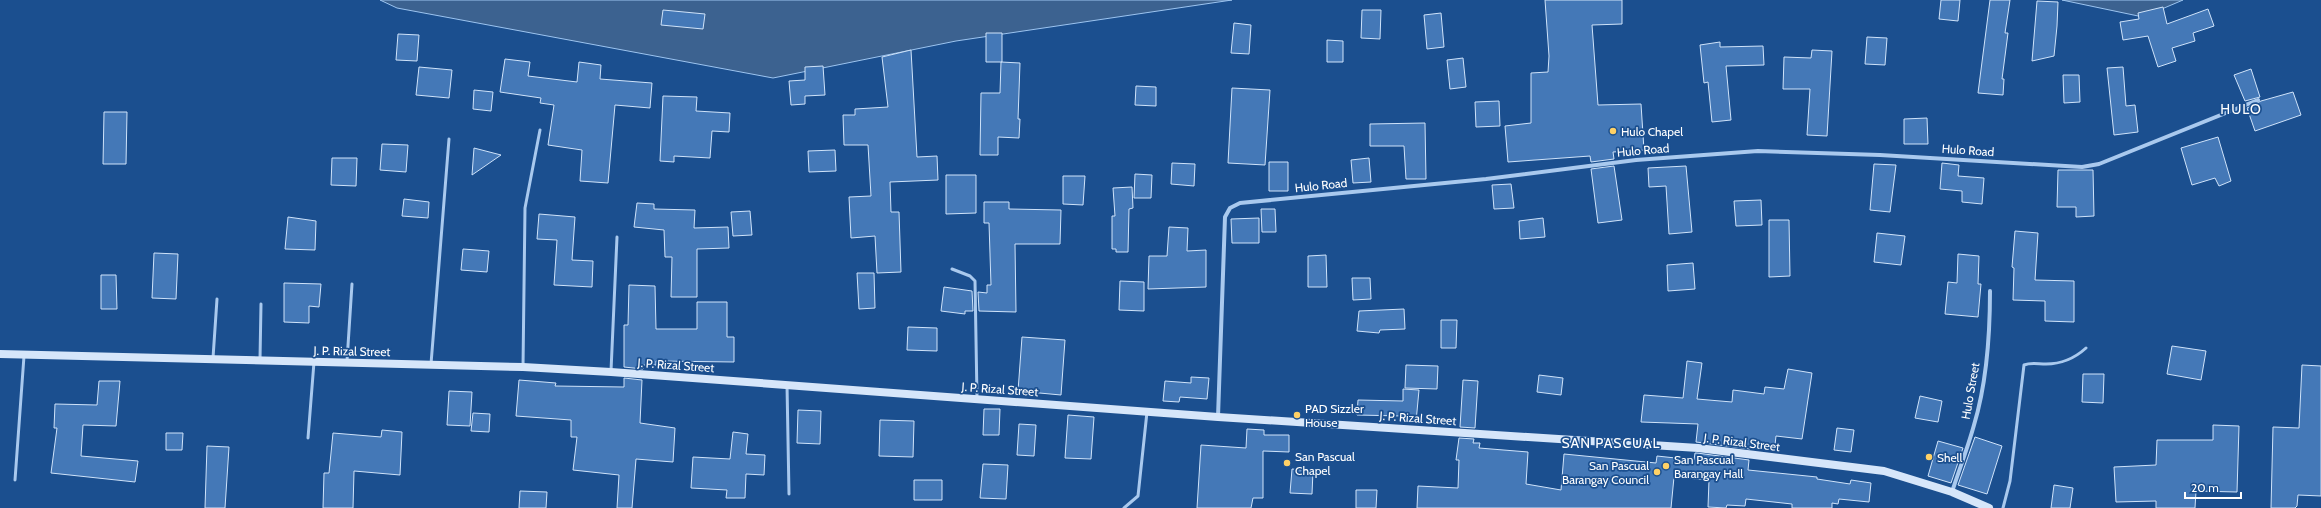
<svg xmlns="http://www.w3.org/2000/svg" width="2321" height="508" viewBox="0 0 2321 508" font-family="Cabin,sans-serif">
<rect width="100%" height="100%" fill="#1b4f8f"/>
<!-- water -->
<path fill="#3c6290" stroke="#9cc4f0" d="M380,0H1232L956,41L773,78L397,8Z
M2062,0H2183L2143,17Z"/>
<!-- building -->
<path fill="#4478b7" stroke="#cfe3fa" d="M1545,0H1622V24L1592,25L1598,105L1641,104L1644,150L1613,152L1614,159L1591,162L1590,156L1508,162L1505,126L1531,123V73L1548,72L1549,56Z
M1941,0H1960L1958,21L1939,19Z
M1990,0H2010L2005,33H2008L2002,79H2004L2003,95L1978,93Z
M2037,1L2058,2L2057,26L2054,56L2032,61Z
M2163,7L2167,24L2208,9L2214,26L2193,33L2195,41L2172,48L2176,61L2158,67L2148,36L2123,40L2120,22L2139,19L2138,13Z
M663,10L705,14L703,29L661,25Z
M1362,10H1381L1380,39L1361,38Z
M1441,13L1444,47L1427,49L1424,15Z
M1234,23L1251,25L1249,54L1231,53Z
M986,33H1002V62H986Z
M398,34L419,35L417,61L396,60Z
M1867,37L1887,38L1885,65L1865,64Z
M1327,40L1343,41V62H1327Z
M1720,42V47L1763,46L1764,65L1726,66L1731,120L1712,122L1708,82L1704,83L1700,45Z
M911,50L917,157L937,156L938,180L890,182L891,212H899L901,272L877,273L875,236L851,238L849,197L871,196L868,145H844L843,115H855V109L888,107L882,57Z
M1812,50L1832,51L1827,136L1807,135L1810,89H1783L1784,57L1811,58Z
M1463,58L1466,87L1450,89L1447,60Z
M505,59L530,62L528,76L577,82L579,62L601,65L600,79L652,83L650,108L615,105L608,183L580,181L582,150L548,145L554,105L540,103L541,98L500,92Z
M1001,62L1020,63L1018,119H1020L1019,138L998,137V155H980L981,93H1000Z
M823,66L825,95L805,96V104L791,105L789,81L805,80V67Z
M419,67L452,70L449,98L416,95Z
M2123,67L2126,106L2135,105L2138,132L2114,135L2107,68Z
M2251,69L2260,97L2245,101L2234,75Z
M2063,75H2079L2080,102L2064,103Z
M1136,86L1156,87V106L1135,105Z
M1232,88L1270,90L1265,165L1228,163Z
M474,90L493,92L491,111L473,109Z
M2293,92L2301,115L2255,131L2247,108L2261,101Z
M663,96L697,97L696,111L730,113L729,132L712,131L710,158L674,156V162L660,161Z
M1499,101L1500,126L1476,127L1475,102Z
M104,112H127L126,164H103Z
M1927,118L1928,144H1904V119Z
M1425,123L1426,179H1406L1404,146H1370V124Z
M2218,137L2231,181L2219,186L2215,178L2192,185L2181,148Z
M382,144L408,145L406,172L380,170Z
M474,148L501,155L472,175Z
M835,150L836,171L809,172L808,151Z
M332,158H357L356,186L331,185Z
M1369,158L1371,182L1353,183L1351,160Z
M1269,162H1288V191H1269Z
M1172,163L1195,164L1194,186L1171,184Z
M1942,163L1959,165L1958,176L1984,178L1982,204L1962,202V191L1940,189Z
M1874,164L1896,165L1890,212L1870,210Z
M1614,166L1622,220L1598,223L1591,169Z
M1686,166L1692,232L1669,234L1666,186L1649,187L1648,168Z
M2058,170H2093L2094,216L2076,217V207H2057Z
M1135,174L1152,175L1151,198H1134Z
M946,175H976V213L946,214Z
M1063,176H1085L1083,205L1063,204Z
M1511,184L1514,208L1494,209L1492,185Z
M1132,187L1133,208L1129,209L1128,252H1116V249H1112V216H1115L1113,188Z
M404,199L429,202L428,218L402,216Z
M1761,200L1762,225L1736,226L1734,201Z
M984,202H1009V209L1061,210L1060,244H1015L1016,312L979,311L978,292L987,293V285H991L989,223H984Z
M637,203L654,204V209L695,210L694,228L728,227L729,248L697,249V297H671L672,257H665L664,230L634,227Z
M1261,209H1275L1276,232H1262Z
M750,211L752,235L733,236L731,212Z
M539,214L575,217L572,260L593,261L592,287L554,285L557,240L537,239Z
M288,217L316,221L315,250L285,249Z
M1259,218V243H1232L1231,219Z
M1543,218L1545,237L1520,239L1519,221Z
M1769,220H1789L1790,276L1769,277Z
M1169,227L1188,228L1187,251L1206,250V287L1148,289L1149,256H1167Z
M2015,231L2038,233L2035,280L2074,281V322L2045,321V301L2013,300L2014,268L2012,267Z
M1877,233L1905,236L1901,265L1874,262Z
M463,249L489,251L487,272L461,270Z
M154,253L178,254L176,299L152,298Z
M1958,254L1979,256L1978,284H1981L1978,317L1945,314L1948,282L1957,283Z
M1326,255L1327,287H1308V256Z
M1693,263L1695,289L1668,291L1667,265Z
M857,273H874L875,308L859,309Z
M101,275H116L117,309H101Z
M1352,278H1370L1371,299L1353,300Z
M1120,281L1144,282V311L1119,310Z
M284,283L321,284L319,307L309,306V323L284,322Z
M629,285L655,286L656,329H697V302H727V337H734V362L656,361V365H643V369L624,367V325H628Z
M944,287L972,291L973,311H965V314L941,311Z
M1404,309L1405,329L1380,330L1379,333L1357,331L1359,311Z
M1441,320H1457L1456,348H1441Z
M908,327L937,328V351L907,350Z
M1022,337L1065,340L1061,395L1018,391Z
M2172,346L2206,351L2201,380L2167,374Z
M1687,361L1702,363L1697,399L1732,402L1733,390L1764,394L1765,387L1784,389L1788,369L1812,373L1802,439L1776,436L1775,445L1751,441L1750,449L1696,442L1698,424L1641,422L1644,395L1683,398Z
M1406,365L1438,366L1437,389L1405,388Z
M2302,365L2321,366V496L2298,495L2297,506L2295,508H2271L2273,427L2299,428Z
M2083,374H2104L2103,403L2082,402Z
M1539,375L1563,378L1561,395L1537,392Z
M1191,377L1209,378L1207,399L1180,397L1179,402L1163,401L1165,381L1191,383Z
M624,378L642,380L640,423L675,428L673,462L636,459L632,508H617L619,475L573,470L577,437H571V420L516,416L519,380L556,383L555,386L624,387Z
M1463,380L1478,381L1475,428L1460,427Z
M99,381H120L116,426L83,425L81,456L138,461L135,482L51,473L57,428H54L55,404L97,405Z
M1403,389L1419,390L1416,422L1401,421L1402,416L1357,415L1358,400L1403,401Z
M449,391L472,392L470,426L447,425Z
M1920,396L1942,401L1938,422L1915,418Z
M984,409H1000L999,435H983Z
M798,410L821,411L820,444L797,443Z
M473,413L490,414L489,432L471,431Z
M1068,415L1094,417L1091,459L1065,458Z
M880,420L914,421L913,457L879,456Z
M1019,424L1036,425L1034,456L1017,455Z
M2213,425L2239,426L2237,492L2196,491L2195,508H2156V501L2116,502L2114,467L2156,465L2157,440H2213Z
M1837,428L1854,430L1851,452L1834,450Z
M1247,429L1264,430V435H1289V452L1263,451V498H1253L1251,508H1197L1201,445L1246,448Z
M382,430L402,432L400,475L354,471L353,508H323L324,473H329L333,433L381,437Z
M733,432L748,434L746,454L765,455L764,475L746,474L745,498H726L727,490L691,488L693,457L730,459Z
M166,433H183L182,450H166Z
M1975,437L2002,446L1987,494L1958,485Z
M1459,438L1474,439L1473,443H1480L1479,448L1528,452L1526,484L1561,490L1564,454L1656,463L1657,456L1694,460L1695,453H1697L1749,460L1748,470L1817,477V479L1850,484L1851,480L1871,483L1869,502L1839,499L1838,504L1832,503V508H1792V504L1746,499L1745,506L1727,505L1726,508L1708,507L1709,480L1674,477L1671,508H1417L1418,486L1458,488L1459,460H1456Z
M1938,441L1963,448L1951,483L1928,476Z
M207,446L229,447L225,508H205Z
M983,464L1008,465L1006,499L980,498Z
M1292,469L1313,471L1312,494L1290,493Z
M914,480H942V500H914Z
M2054,485L2073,488L2070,508H2051Z
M1356,490H1377L1376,508H1356Z
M520,491L547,492L546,508H519Z"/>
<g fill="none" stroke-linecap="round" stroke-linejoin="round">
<!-- service -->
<path stroke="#a9c9ee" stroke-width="3" d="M952,269L970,276L975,281L977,398
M213,358L217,299
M260,359L261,304
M347,361L352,284
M431,364L449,139
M523,367L525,208L540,130
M611,371L617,237
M787,385L789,494
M308,438L314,362
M15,480L24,356
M1124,508L1138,496L1147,412
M2003,508L2010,481L2024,365C2031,362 2038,364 2046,364C2062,364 2075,358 2086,348"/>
<!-- minor -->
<path stroke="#a9c9ee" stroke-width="4" d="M1218,417L1225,217L1230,208L1240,203L1486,179L1636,160L1758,151L1880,155L2082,167L2099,164L2258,100
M1952,492C1959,470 1968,447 1974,425C1987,382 1990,335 1990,291"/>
<!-- secondary -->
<path stroke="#d6e6fa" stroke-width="8" d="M0,354L523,367L611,372L1218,417L1698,448L1884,471L1952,492L1989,508"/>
</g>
<!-- markers -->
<g fill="#ffd166" stroke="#1b4f8f" stroke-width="1.5">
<circle cx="1613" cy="131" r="4"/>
<circle cx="1297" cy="415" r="4"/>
<circle cx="1929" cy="457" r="4"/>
<circle cx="1287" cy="463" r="4"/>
<circle cx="1666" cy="466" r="4"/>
<circle cx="1657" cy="472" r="4"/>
</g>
<g text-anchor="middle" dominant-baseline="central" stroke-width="3.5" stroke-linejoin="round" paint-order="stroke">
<!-- poi labels -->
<g font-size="12" fill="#fff" stroke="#1b4f8f" text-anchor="start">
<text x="1621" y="131">Hulo Chapel</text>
<text x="1305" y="408">PAD Sizzler<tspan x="1305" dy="14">House</tspan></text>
<text x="1295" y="456">San Pascual<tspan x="1295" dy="14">Chapel</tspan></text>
<text x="1937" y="457">Shell</text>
<text x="1674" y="459">San Pascual<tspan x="1674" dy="14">Barangay Hall</tspan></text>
<text x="1649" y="465" text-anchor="end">San Pascual<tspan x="1649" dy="14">Barangay Council</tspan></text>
</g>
<!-- street labels -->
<g font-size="12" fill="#fff" stroke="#1b4f8f">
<text transform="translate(1643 150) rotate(-5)">Hulo Road</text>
<text transform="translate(1968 150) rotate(4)">Hulo Road</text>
<text transform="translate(1321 185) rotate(-6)">Hulo Road</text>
<text transform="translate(352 351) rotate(1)">J. P. Rizal Street</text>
<text transform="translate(676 365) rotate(4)">J. P. Rizal Street</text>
<text transform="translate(1000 389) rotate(4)">J. P. Rizal Street</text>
<text transform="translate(1970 391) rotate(-80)">Hulo Street</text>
<text transform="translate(1418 418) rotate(4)">J. P. Rizal Street</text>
<text transform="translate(1742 442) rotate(7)">J. P. Rizal Street</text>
</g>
<!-- quarter labels -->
<g font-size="14" letter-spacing="1" fill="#fff" stroke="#1b4f8f">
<text x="2241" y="109">HULO</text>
<text x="1611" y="443">SAN PASCUAL</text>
</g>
</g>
<!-- scale -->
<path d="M2185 492v6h56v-6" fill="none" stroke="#ffffff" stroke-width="2"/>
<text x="2191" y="492" font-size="12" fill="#ffffff" stroke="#1b4f8f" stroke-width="3" paint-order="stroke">20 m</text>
</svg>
